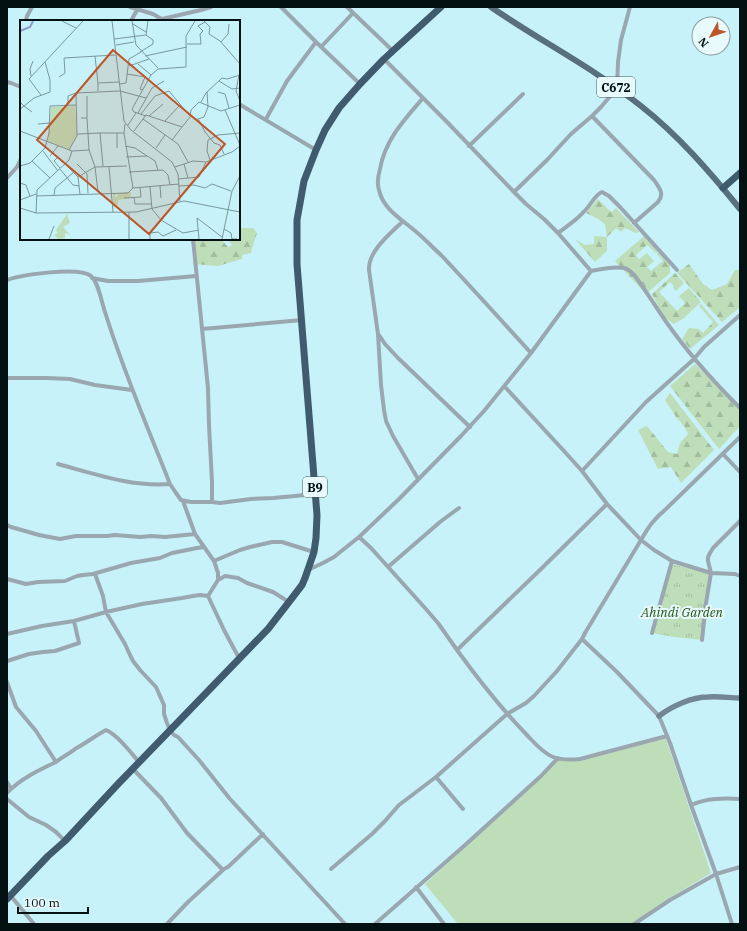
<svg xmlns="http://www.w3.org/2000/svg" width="747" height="931" viewBox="0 0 747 931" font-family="'IBM Plex Serif',serif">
<defs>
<pattern id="forest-firs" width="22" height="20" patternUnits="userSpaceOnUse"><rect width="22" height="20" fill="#bedeb9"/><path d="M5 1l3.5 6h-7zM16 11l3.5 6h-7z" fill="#a2bd9e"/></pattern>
<pattern id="park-tufts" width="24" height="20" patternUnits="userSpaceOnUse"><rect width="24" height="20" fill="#bedeb9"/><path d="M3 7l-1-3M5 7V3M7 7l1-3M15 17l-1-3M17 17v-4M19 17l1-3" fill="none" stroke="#a2bd9e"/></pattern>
</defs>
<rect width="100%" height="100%" fill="#c7f2f9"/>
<!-- forest -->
<path fill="url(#forest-firs)" d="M598,199L611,212L616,208L639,232L636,233L625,228L621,232L616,228L607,237V251L595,262L575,239L585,245L594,244V236L607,237L605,224L598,219L586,213Z
M239,228H253L257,233L252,248L251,253L242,255V259L218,266L193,264L195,239H221L228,247L232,245L227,239H239Z
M644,236L658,252L656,253L647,245L636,255L639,259L647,253L654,261L647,267L651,271L663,261L657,254L659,252L670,264V273L646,294L615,261Z
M689,264L703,284L712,290L727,284L735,270H740V307L722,322L677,273Z
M675,273L684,283L676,291L673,288L674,286L670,282L659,292L677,311L685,303L679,296L689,288L701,302L684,318L674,324L664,317L652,294Z
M701,304L719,325L690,349L682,339L689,328L699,329L703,333L713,322L699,306Z
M695,364L740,409V426L719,449L670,386Z
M670,393L714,450L681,483L671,467L658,469L638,430L647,426L668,452L677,454L680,443L688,434L684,426L676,417L665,400Z"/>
<!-- park -->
<path fill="url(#park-tufts)" d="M671,564L711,573L702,640L674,637L652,633Z"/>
<!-- pitch -->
<path fill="#bedeb9" d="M665,736L711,873L666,900L632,924H458L425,884L503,812L558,758L583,760Z"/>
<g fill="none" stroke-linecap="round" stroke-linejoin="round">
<!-- street -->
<path stroke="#9aa7b0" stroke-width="4" d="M130,7L153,14L165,21
M281,7L316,42L360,84
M347,7L393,51
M162,19L201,10L211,7
M26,21L27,16L32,7
M131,21L137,10
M321,47L353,13
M384,59L448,123L514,192L526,204L544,219L558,233L591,271
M7,82L11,83L21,87
M423,98C404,120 385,140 380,169C378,176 377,184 379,190C383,209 401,219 414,230C424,238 432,247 441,255C471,287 501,320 531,353
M239,104L316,150
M592,116L654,180C659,188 665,193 658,202L634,223
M266,119L287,81L316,42
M469,146L523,94
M7,178L17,167L21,159
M514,192L547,160L571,134L592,116L601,107L617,88L618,62L621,40L630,7
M403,221C390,234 368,251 369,270L378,334L381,385L384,410L386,421L393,436L418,479
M558,233C570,224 583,215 591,203C595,198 597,194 602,192L609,196L620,207L677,270
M193,239L208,388L209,425L212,482V502
M92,278L108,281H138L196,276
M7,280C21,275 79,266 91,276C99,283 102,305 106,315C124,373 148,428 170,484L176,493L181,500L191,502H212L220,503L251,499L273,498L316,494
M202,329L302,320
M379,335L385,344L398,358L470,427
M7,378H46L70,379L95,385L132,390
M505,387L564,451L582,471L607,504L641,540L585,633L582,639L617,672L659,716L670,743L691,805L716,874L732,924
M740,437L666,509C654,519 649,526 641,540L654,550L672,561L711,573L735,574L740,576
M723,454L740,472
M58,464C95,474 132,487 170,484
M582,471L646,402L694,359L704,347L740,315
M7,525L11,527L39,535L60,539L76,536H107L115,535L140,537L151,536L165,537L195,534
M359,537L399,499L461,436L484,411L531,353L591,271C601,269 614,266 624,268C629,269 632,273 635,276C649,295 661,316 675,334C695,361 717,385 740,408
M214,561L221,558L240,550L250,547L272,542H282L314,552
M388,567L440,522L459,508
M308,570L323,563L334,557L359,537L371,548L425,608L438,623L457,650L541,569L607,504
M95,574L103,596L106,612L125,644L130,655L133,661L140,670L156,687L164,705V714L167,723L170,730L174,735L178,737L199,760L230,799L345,924
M7,579L26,584L38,582L65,581L77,576L83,575L93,574L131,563L160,558L172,553L197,548L204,547
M218,580L225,576L238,578L247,583L273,592L289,602
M208,596L224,630L239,658
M652,633L672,561
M7,634L42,626L74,621L106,612L142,604L182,598L193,596L200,595L208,596L218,580V573L214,561L195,534L183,501
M702,640L706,603L711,573L708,561V557L710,553L713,548L740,521
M457,650C478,679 500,707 525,733C533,741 541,752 553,757C561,760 571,760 580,759L667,736
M7,661L29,654L43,652L55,651L79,643L74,621
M7,682L16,707L36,731L56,762
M133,769L161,798L187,833L222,869H224L228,867L263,834
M7,782L11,789
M7,793C20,779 39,770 56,762C62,757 69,754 75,749C86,743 95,736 106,730C118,735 131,753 139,762
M7,799L29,817L46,825L56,832L65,841
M691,805C707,798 723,798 740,799
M463,809L436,777L507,714L526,703L534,696L557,671L582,639
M331,869L372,834L385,821L399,805L436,777
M416,887L444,924
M10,895L34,924
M167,924L188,902L224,869
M375,924L464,846L541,776L558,758
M634,924L670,900L716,874L740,867"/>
<!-- secondary -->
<path stroke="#738694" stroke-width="5.5" d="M659,716C672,706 692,697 708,697C719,696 730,698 740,698"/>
<!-- primary -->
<path stroke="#586f80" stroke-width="6" d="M491,7C540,41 594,68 641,106C678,135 710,172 740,209"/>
<!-- highway -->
<path stroke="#405b6e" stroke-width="7" d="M723,188L740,173
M7,899L48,856L65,841L118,784L179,721L268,629L289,602L302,585L305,578L314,552L316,538L317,515L297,264V220L304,181L316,150L325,130L339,108L360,84L384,59L441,7"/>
</g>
<g text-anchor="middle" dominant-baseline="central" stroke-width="4" stroke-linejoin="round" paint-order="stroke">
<!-- shield labels -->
<g fill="#e9fafd" stroke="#485759" stroke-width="1">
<rect x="597" y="77" width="38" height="20" rx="3"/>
<rect x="303" y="477" width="24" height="20" rx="3"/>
</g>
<g font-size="12" font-weight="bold" fill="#031113">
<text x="616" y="87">C672</text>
<text x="315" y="487">B9</text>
</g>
<!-- park labels -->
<g font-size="13" font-style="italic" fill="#205419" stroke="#e9fafd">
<text x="682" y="612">Ahindi Garden</text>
</g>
</g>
<!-- overview -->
<g transform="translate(20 20)">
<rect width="220" height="220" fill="#c7f2f9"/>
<path d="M47,194L50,203L43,207L50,215L45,213V218L38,219L34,215L38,213L36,210Z" fill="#bedeb9"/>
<path d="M93,172L96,174L94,177H97L98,173H104V176V172H111V178L98,180V185L93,188Z" fill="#bedeb9"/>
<path d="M55,86L57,115L49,130L28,121L31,87Z" fill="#bedeb9"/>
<path fill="none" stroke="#8b98cb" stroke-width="2" d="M0,11L10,7L13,1"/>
<path fill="none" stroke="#79989d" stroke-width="1" d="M42,1L56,8M92,1L104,101L111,110L152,142L158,154L160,181M112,1L116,25L138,48M184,1L190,7L189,14L200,21L220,44M113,4L126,12M94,19L126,15L128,1M201,22L208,14L209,4M167,24H181L180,14L183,11L178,6L185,2M96,25L114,22M120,32L133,24V20L126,15M75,36L78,63M125,36L167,27M118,44L131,55M109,46L129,39M107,54L125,57L120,69L123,70M219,55L216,71L220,81M11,56L10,49L13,41M39,57L45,53L44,38L95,35M199,61L212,69L220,68M100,64L106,63L109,39L121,32M78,71V63L99,62M198,72L205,74L209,88M21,75L9,59L63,1M67,76V98M0,82L4,86L14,78L30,72V60L25,42M181,82L186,73L202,58L207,59L220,55M48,84V76L56,73M0,89L4,86L12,92M205,90L220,125M118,93L132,68L144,61M121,94L135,76L149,71L170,96L179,100L185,112L194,123L200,125L204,134M126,96L114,92L112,89L131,55L138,49L166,47V16L175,1M129,96L143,84M170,96L171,90L179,82L201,91L220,85M61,98H67L69,130M123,99L158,124L168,142M178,99L184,97L188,87L187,72M145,101L160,85M18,104L30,103M108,105L116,93M0,111L52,131L69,130L75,147L107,146M114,111L126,95L162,107L170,97M104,113L113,168M57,115L56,73L100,71L126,78M152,120L162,107M105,126L115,128L135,141L138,150M97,128V113M136,128L145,115M49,130L58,114L80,113M23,131L38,151M30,136L38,126M106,137L127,136M190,140L187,131L188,120L198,115L220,113M12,141L30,158M57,144L67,154L68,173M164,144L168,158M0,146L10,143L25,128L29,113L30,86L56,85M83,146L80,113H104L105,104M89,147L93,192M155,147L173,141L186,142L212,132L220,126M40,148L34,141L38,137L58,157L75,147L78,172M40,149L53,165L59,166M109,152L143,150L148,155L150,165M58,157L60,174M158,159L179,157L186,142M0,163L6,165L10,176M140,166L141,178M159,166L174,165L185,168L192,164L211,171M130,167L132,189L141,200L163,213L179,210M34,175L35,168L54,152M16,176L108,173L113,168L159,164M104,178L121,177L120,168M114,178L115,184H131M0,180L16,174M0,188L16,193L116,192L164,181L220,192M16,193L17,170L49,140L52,131M204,209L211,213L212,219H217M29,219L34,206M109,219V192M130,219V213L138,212L143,216L156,210M179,219L177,198L202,217M202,219L212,171L220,156"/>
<path fill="#bc5629" fill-opacity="0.15" stroke="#bc5629" stroke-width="2" d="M93,30L205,124L129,214L17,120Z"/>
<rect width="220" height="220" fill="none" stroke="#031113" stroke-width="2"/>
</g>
<!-- border -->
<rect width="747" height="931" fill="none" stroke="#031113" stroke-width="16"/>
<!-- north arrow -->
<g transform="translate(711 36) rotate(230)"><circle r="19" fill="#e9fafd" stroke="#8d9d9f"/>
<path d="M0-3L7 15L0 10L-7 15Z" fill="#bc5629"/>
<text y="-6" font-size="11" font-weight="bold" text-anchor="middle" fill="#031113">N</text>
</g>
<!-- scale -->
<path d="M18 907v6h70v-6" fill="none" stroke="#031113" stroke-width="2"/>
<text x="24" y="907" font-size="12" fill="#031113" stroke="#e9fafd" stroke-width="3" paint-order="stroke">100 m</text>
</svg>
